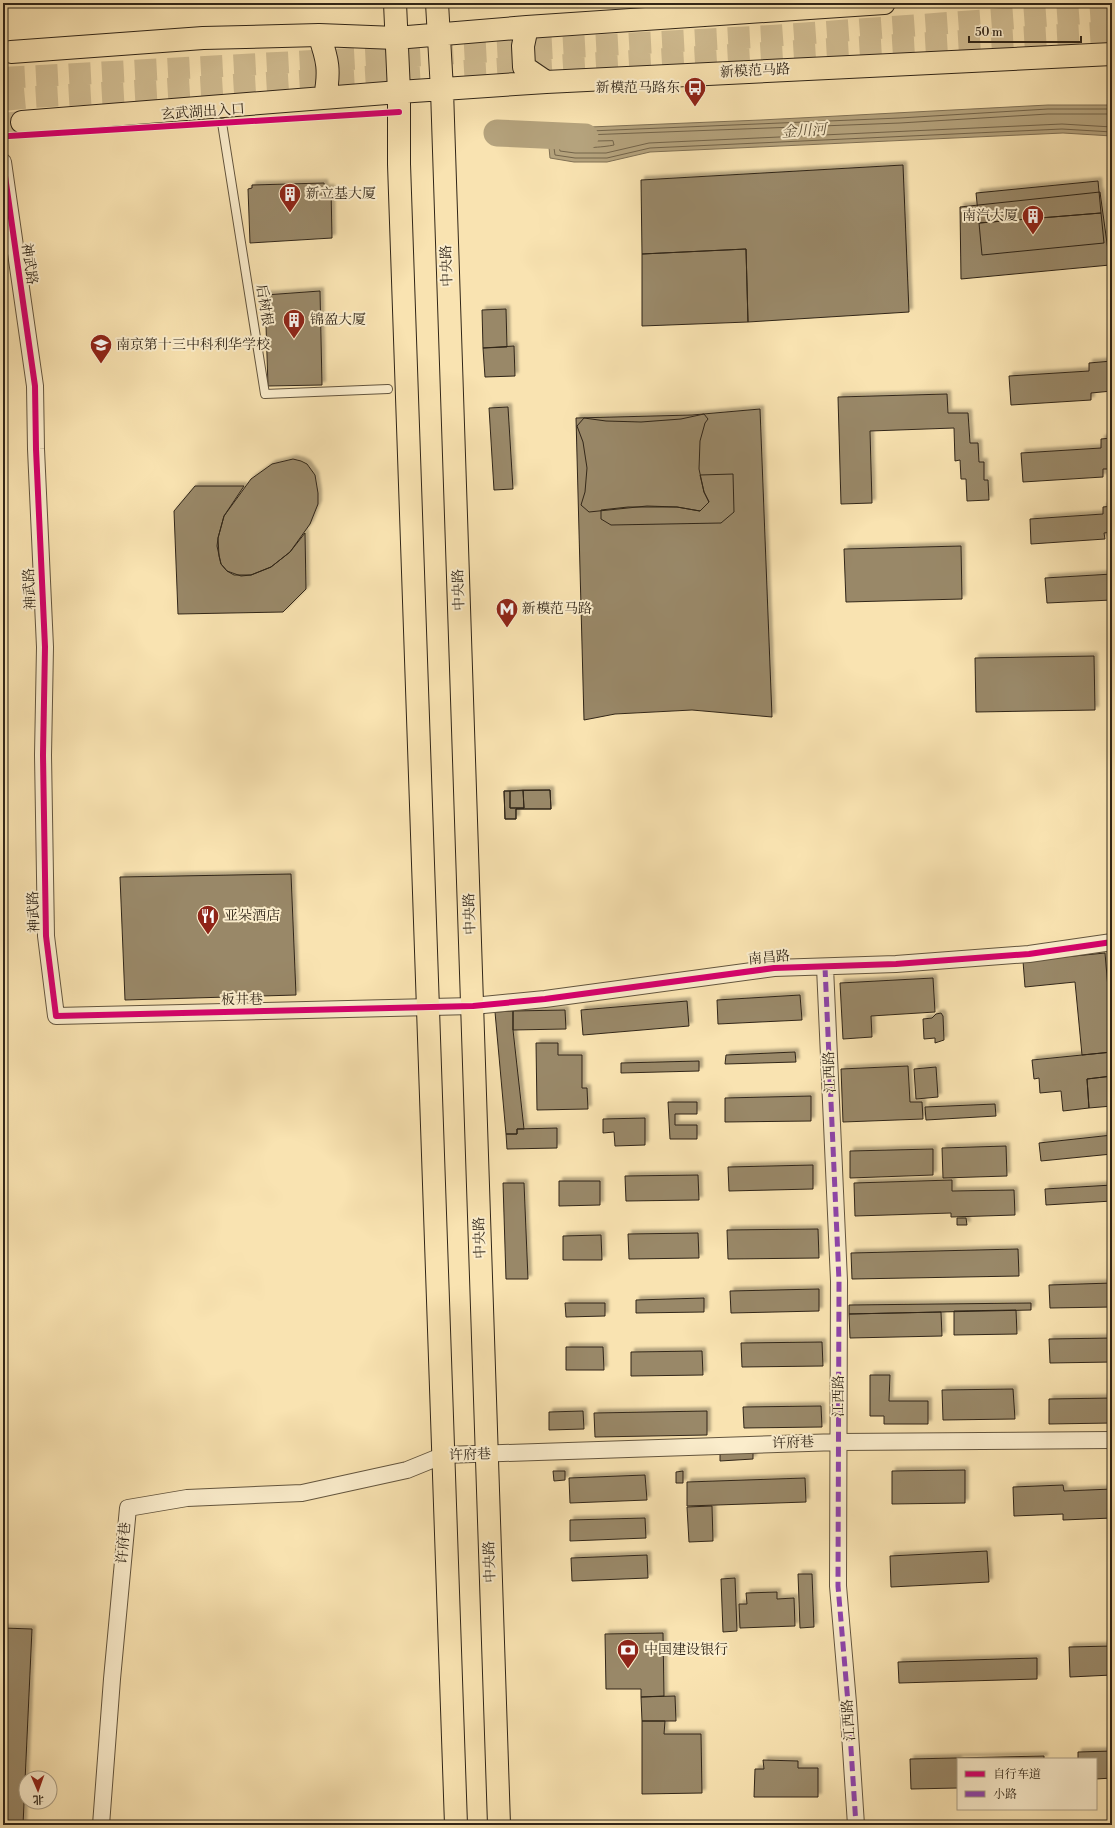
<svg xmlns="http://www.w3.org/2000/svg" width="1115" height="1828" viewBox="0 0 1115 1828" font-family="'Libre Bodoni','Noto Serif SC',serif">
<defs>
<filter id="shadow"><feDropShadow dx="3.5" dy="-3.5" stdDeviation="1" flood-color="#0004"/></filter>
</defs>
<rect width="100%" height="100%" fill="#f9e3b1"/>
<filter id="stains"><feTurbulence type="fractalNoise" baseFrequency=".005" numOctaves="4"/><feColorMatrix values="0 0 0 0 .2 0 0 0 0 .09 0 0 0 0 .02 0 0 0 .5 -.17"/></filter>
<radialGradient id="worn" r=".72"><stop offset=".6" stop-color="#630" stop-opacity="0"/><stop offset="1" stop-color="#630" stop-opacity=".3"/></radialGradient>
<!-- water -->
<path fill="#b5a37d" stroke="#807155" d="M1048,105H1112V136L1063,133L650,152L607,162H574L550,158L547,127H590L761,120Z"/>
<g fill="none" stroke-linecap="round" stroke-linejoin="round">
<!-- shore -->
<path stroke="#73644a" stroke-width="1" d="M1112,109H1048L900,118L590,131H554L552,133L555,155L575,158H607L650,148L1062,129L1112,132
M1112,114H1048L900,123L559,136L557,138L560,151L575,153H606L649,143L1062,124L1112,127
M613,141L614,145C605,147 575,150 569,144L570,142Z"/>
<!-- river -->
<path stroke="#b5a37d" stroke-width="27" d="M497,133L585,137"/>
</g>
<!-- building -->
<path fill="#998868" stroke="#312618" filter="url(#shadow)" d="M903,165L909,312L748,322L746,249L642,254L641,180Z
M1098,181L1101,213L979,223L976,193Z
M324,183L325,188H331L332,238L250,243L248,189L252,188V185Z
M1100,192L1110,265L961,279L960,207Z
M1101,213L1104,243L982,255L979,223Z
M746,249L748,322L642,326V254Z
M320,291L322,385L268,386L265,295Z
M506,309L507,347L483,348L482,310Z
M514,346L515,376L485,377L483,348Z
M1112,361V391L1091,393V400L1011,405L1009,376L1089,371V363Z
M947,394L948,413H968L970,443H978L979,462H984V480H988L989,500L967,501L966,479H961L960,460L955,461L954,428L870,431L872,503L841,504L838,397Z
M508,407L513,489L494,490L489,408Z
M760,409L772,717L692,710L615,714L584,720L576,418L692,415Z
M704,414L708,419L705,423L700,441L699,469L704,492L709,502L700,511L677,507L647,506L589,512L581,505L585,492L587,468L583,442L577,426L584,418L606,421L641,422L681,419Z
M1112,438V469H1103V477L1023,482L1021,453L1101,448V439Z
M293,459L301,461L307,464L315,475L318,493V504L310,524L290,552L271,567L251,575L241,576L227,571L221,564L217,546L218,538L224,516L251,479L272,464Z
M733,474L734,512L721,523L611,525L601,519V510L628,507H677L700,511L709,502L704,492L700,475Z
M195,486H244L224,516L218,538L219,556L221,564L227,571L234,575H251L271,567L290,552L305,533L306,589L283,612L178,614L174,511Z
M1112,506V532L1104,533L1105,539L1031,544L1030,519L1103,514V507Z
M961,546L962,599L846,602L844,549Z
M1112,574V600L1047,603L1045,578Z
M1094,656L1095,710L976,712L975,658Z
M523,790H550L551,809H516V819H505L504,791H510V808H524Z
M523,790L524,808H510V791Z
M550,790L551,809H516V819H505L504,791Z
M291,874L296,995L125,1000L120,877Z
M1105,953L1112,1035V1052L1082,1055L1075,982L1025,987L1023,961Z
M933,978L935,1012L871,1016L872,1037L843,1039L840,983Z
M800,995L802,1020L718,1024L717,1000Z
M687,1001L689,1026L583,1035L581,1010Z
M565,1010L566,1029L513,1030V1011Z
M513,1011V1030L524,1129H517V1134H506L495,1012Z
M941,1013L943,1016L944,1040L935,1043V1038L924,1039L923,1019L932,1018L936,1014Z
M536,1043H558V1055H582V1088H587L588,1109L537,1110Z
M795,1052L796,1062L725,1064L726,1055Z
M1112,1052V1076L1087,1079L1089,1108L1063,1111L1061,1091L1040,1093L1039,1078L1034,1079L1032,1060Z
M699,1061V1071L621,1073V1063Z
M908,1066L910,1102H922L923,1119L843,1122L841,1069Z
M936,1067L938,1097L916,1099L914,1069Z
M1112,1076V1106L1089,1108L1087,1079Z
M811,1096V1121L725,1122V1098Z
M668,1102H697V1114H675V1125H697V1139H670Z
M995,1104L996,1116L926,1120L925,1107Z
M645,1118V1145L615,1146L614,1132L603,1133V1119Z
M557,1128V1148L507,1149L506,1134H517V1129Z
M1112,1135V1154L1041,1161L1039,1143Z
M1006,1146L1007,1176L943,1178L942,1148Z
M933,1149V1175L850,1178V1151Z
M813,1165V1189L729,1191L728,1167Z
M698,1175L699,1200L626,1201L625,1176Z
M952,1180V1191L1014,1190L1015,1215L951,1217V1213L855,1216L854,1183Z
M559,1181H600V1205L559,1206Z
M503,1183H524L528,1279H506Z
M1112,1185V1201L1046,1205L1045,1189Z
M957,1218H966L967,1225H957Z
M818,1229L819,1258L728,1259L727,1230Z
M698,1233L699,1258L629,1259L628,1234Z
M601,1235L602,1260H563V1236Z
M1018,1249L1019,1276L852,1279L851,1253Z
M1112,1283V1307L1050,1308L1049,1285Z
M819,1289V1311L731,1313L730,1291Z
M704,1298V1312L636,1313V1300Z
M565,1303H605V1316L566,1317Z
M1031,1303V1310L849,1314V1305Z
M1016,1310L1017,1334L954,1335V1311Z
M941,1312L942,1336L850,1338L849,1314Z
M1112,1338V1362L1050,1363L1049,1339Z
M822,1342L823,1366L742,1367L741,1343Z
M566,1347H603L604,1370H566Z
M702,1351L703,1375L631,1376V1352Z
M870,1375H890L889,1401H928V1424H884V1416H870Z
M1013,1389L1015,1419L943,1420L942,1390Z
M1112,1398V1423L1049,1424V1399Z
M821,1406L822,1427L744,1428L743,1407Z
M583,1411L584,1429L549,1430V1412Z
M707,1411V1435L595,1437L594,1413Z
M753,1445V1459L720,1461V1447Z
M965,1470V1503L892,1504V1471Z
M553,1471H565V1480L554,1481Z
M683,1471V1483H676V1472Z
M645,1475L647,1500L570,1503L569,1478Z
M805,1478L806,1502L687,1506V1482Z
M1063,1485L1064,1491L1112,1489V1518L1063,1520V1514L1014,1516L1013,1487Z
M712,1506L713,1541L689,1542L687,1507Z
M645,1518L646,1538L570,1541V1520Z
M987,1551L989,1582L891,1587L890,1556Z
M647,1555L648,1578L572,1581L571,1558Z
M798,1574H812L814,1627L800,1628Z
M735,1578L737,1631L723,1632L721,1579Z
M777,1592V1599L794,1598L795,1626L740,1628L739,1604H747L746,1593Z
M3,1628L32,1629L23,1825H3Z
M663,1633L664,1696L641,1697V1689H606L605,1634Z
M1112,1646V1675L1070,1677L1069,1647Z
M1037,1658V1679L899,1683L898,1662Z
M675,1696L676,1721H642L641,1697Z
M642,1721H665L664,1734H701L702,1793L642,1794Z
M1112,1751V1778L1096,1779V1759H1078V1752Z
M1044,1756V1759H958V1788L911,1789L910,1759Z
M763,1760L798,1761V1768H818V1797H754L755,1769H764Z"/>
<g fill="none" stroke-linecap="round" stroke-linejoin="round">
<!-- highway-tunnel -->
<path stroke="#d1bd92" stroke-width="22" stroke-dasharray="22 11" stroke-linecap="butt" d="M3,78L771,36L1112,11
M3,100L34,97L1112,32
M3,124L22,122"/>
<!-- lane casing -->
<g stroke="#63553e" stroke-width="10">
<path id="lane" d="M222,123L265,394L388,389"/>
</g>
<!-- street casing -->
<g stroke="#63553e" stroke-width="18">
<path id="street" d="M3,162L35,386L36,449L45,647L43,755L46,936L56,1016L473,1006L545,999L774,968L896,964L1029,954L1112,942
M825,967L839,1281L838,1586L848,1703L856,1825
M101,1825L112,1679L128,1508L187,1498L302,1493L407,1470L444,1455L839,1442L1112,1440"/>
</g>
<!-- primary casing -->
<g stroke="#312618" stroke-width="24">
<path id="primary" d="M395,3L399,92V164L456,1825
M437,3L442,90L499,1825
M527,27L523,46L524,67L546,82
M396,38L527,27L884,3
M399,92L546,82L1112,54"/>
</g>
<!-- highway casing -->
<g stroke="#312618" stroke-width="24">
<path id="highway" d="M319,35C328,60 330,71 325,97
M11,52L203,38L319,35L396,38
M22,122L399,92"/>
</g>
<!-- lane -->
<use href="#lane" stroke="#fbedcc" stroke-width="8"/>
<!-- street -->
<use href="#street" stroke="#fbedcc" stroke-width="16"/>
<!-- primary -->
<use href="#primary" stroke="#f9e3b1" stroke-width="22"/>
<!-- highway -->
<use href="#highway" stroke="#f9e3b1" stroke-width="22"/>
<!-- quiet -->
<path stroke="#8e44ad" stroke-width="5" stroke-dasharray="10 5" stroke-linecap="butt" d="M825,967L839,1281L838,1586L848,1703L856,1825"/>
<!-- cycleway casing -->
<g stroke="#fbedcc" stroke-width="8">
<path id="cycleway" d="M9,136L399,112
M3,162L35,386L36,449L45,647L43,755L46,936L56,1016L473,1006L545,999L774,968L896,964L1029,954L1112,942"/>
</g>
<!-- cycleway -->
<use href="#cycleway" stroke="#d6006c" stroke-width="6"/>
</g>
<!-- icons -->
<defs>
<g id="bus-pin" transform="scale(1.15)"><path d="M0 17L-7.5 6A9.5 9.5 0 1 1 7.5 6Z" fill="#8f2418" stroke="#fbedcc"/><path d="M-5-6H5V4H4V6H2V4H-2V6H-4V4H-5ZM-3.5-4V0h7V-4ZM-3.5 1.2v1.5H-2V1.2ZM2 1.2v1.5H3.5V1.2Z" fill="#fff"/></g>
<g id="building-pin" transform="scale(1.15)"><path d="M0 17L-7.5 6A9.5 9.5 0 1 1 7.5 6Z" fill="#8f2418" stroke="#fbedcc"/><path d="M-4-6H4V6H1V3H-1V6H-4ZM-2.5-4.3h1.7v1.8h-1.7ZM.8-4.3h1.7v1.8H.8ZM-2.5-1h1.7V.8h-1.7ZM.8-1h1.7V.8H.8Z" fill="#fff"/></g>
<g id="university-pin" transform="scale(1.15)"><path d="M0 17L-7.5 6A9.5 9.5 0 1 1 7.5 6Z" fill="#8f2418" stroke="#fbedcc"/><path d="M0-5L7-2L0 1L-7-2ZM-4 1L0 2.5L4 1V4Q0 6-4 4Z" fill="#fff"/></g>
<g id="metro-pin" transform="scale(1.15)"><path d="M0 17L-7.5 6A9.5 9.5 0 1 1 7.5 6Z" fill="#8f2418" stroke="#fbedcc"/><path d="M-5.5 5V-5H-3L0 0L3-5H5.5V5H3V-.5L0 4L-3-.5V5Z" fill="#fff"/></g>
<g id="restaurant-pin" transform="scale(1.15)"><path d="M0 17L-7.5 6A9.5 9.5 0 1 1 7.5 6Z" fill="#8f2418" stroke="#fbedcc"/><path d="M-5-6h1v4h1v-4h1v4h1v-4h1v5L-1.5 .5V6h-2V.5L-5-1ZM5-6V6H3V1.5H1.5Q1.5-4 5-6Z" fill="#fff"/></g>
<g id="bank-pin" transform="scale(1.15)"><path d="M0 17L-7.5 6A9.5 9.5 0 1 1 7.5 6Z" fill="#8f2418" stroke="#fbedcc"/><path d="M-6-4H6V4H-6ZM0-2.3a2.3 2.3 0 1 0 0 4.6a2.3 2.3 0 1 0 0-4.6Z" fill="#fff"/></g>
</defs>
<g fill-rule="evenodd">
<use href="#bus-pin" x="695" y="88"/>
<use href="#building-pin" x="290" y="194"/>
<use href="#building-pin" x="1033" y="216"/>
<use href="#building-pin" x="294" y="320"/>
<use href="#university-pin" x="101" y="345"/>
<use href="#metro-pin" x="507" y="609"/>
<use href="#restaurant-pin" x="208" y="916"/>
<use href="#bank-pin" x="628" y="1650"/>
</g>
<g text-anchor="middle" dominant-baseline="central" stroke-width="4" stroke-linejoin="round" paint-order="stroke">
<!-- street labels -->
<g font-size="14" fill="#312618" stroke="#fbedcc">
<text transform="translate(755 71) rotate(-3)">新模范马路</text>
<text transform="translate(203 112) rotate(-4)">玄武湖出入口</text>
<text transform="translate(29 264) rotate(82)">神武路</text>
<text transform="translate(447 266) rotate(-92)">中央路</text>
<text transform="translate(264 305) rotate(81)">后树根</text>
<text transform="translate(30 589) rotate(-93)">神武路</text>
<text transform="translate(459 590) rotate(-92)">中央路</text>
<text transform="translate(34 912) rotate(-92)">神武路</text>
<text transform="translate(470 914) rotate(-92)">中央路</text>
<text transform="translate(769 958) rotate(-5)">南昌路</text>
<text transform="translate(242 1000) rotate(-1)">板井巷</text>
<text transform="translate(830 1072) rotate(-93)">江西路</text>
<text transform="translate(480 1238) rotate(-92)">中央路</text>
<text transform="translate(839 1396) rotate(-90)">江西路</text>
<text transform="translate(793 1443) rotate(-2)">许府巷</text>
<text transform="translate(470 1455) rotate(-2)">许府巷</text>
<text transform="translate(124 1543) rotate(-85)">许府巷</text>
<text transform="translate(490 1562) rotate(-92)">中央路</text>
<text transform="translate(849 1720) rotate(-94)">江西路</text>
</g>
<!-- poi labels -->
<g font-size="14" fill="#312618" stroke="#fbedcc" text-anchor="start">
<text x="680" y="88" text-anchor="end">新模范马路东</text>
<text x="306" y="194">新立基大厦</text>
<text x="1018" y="216" text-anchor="end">南汽大厦</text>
<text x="310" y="320">锦盈大厦</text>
<text x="116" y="345">南京第十三中科利华学校</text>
<text x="522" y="609">新模范马路</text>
<text x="224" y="916">亚朵酒店</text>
<text x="644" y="1650">中国建设银行</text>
</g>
<!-- water labels -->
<g font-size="15" font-style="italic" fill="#5f523b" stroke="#fbedcc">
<text transform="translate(804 131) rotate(-4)">金川河</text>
</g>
</g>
<!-- margin -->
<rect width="1115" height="1828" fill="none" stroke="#f9e3b1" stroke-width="16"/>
<rect x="4" y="4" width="1107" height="1820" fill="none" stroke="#312618" stroke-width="2"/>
<rect x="8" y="8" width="1099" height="1812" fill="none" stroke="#312618"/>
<!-- legend -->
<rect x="957" y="1758" width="140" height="52" fill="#fbedcc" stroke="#aa9d84"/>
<rect x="965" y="1771" width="20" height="6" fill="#d6006c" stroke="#aa9d84"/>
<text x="993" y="1778" font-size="12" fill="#312618">自行车道</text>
<rect x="965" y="1791" width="20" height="6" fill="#8e44ad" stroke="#aa9d84"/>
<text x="993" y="1798" font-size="12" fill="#312618">小路</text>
<!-- north arrow -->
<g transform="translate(38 1790) rotate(178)"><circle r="19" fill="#fbedcc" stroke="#aa9d84"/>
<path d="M0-3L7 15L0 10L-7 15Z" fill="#8f2418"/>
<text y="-6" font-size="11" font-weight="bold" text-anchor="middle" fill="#312618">北</text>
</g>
<!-- scale -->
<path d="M969 36v6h112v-6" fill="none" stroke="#312618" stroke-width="2"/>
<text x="975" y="36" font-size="12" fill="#312618" stroke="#fbedcc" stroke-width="3" paint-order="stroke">50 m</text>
<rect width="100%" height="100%" filter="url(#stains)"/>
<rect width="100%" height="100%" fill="url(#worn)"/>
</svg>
